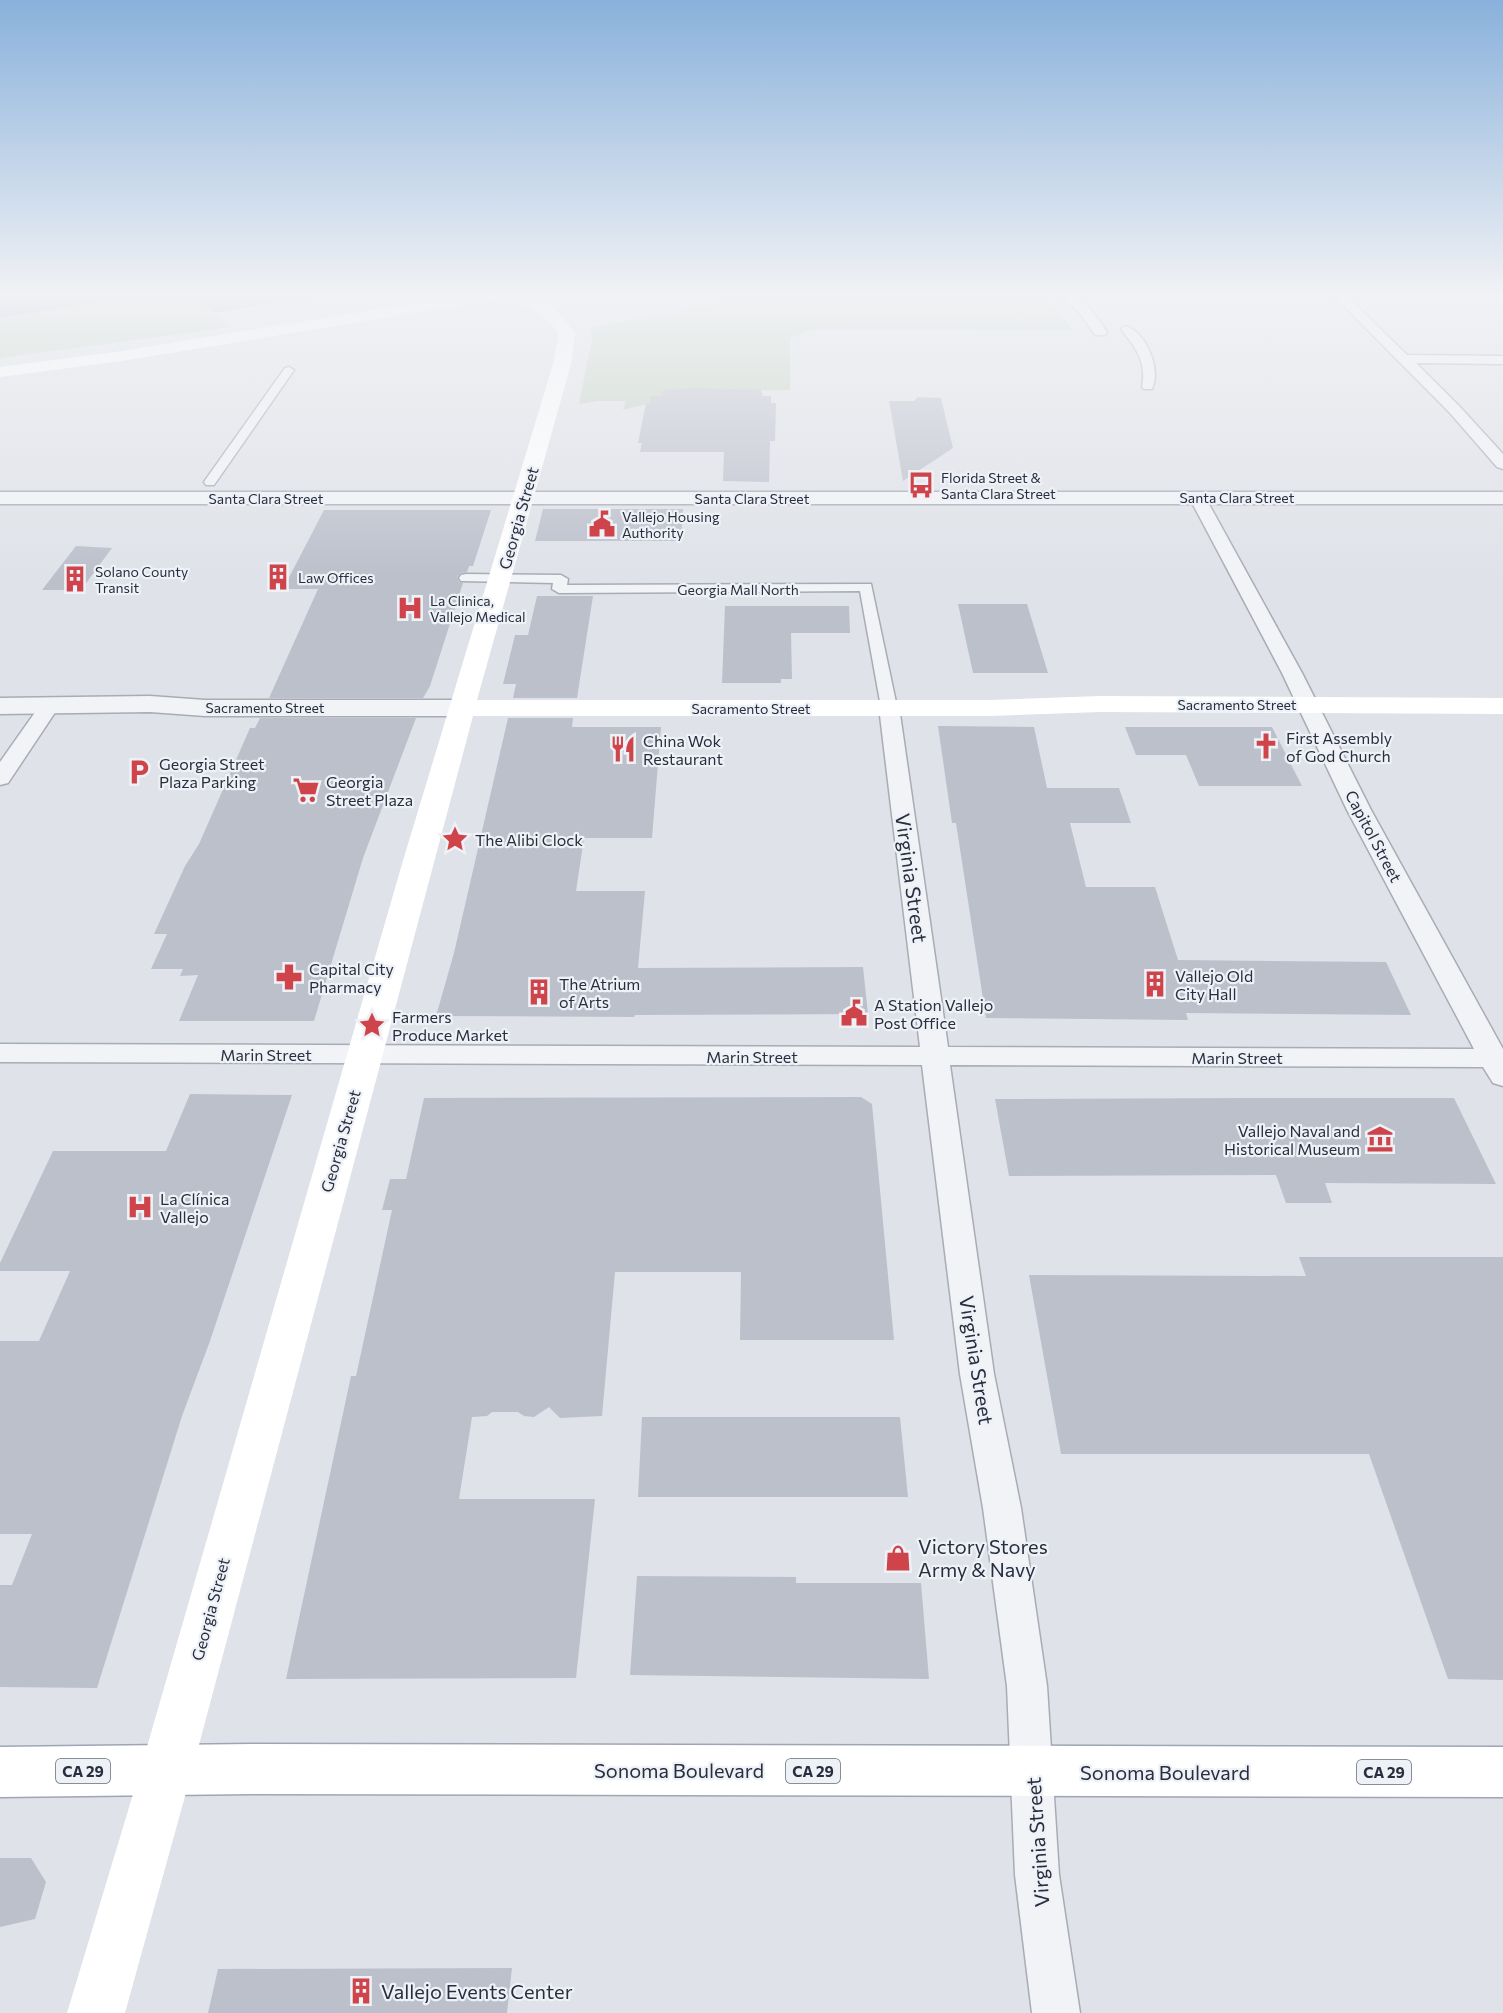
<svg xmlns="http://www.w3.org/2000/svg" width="1503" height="2013" viewBox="0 0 1503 2013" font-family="Commissioner,sans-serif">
<rect width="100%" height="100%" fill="#dfe2e8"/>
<!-- green -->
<path fill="#c3d2c0" d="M150,294H183L232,327L0,358V318Z
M768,294H1037L1063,316L1072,330L814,329C805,331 800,336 790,338V390H663L662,396H652L650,403L623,410L626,401H597L579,404L592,339L590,328Z"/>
<!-- water -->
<path fill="#9aacc8" d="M0,294H150L0,318Z
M183,294H325L214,313Z"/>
<!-- building -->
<path fill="#bcc0cb" d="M694,388L761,390L763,396H771V403H776L775,441H770L769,482L723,481L724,452H640L642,443H638L646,403H650L651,396H662L663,390Z
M918,397L941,398L953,448L903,481L889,401H914Z
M543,509H683L681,541H535Z
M324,510H491L473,566H469L467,572L461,573L457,577L459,582L463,583L430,686L423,698H269L318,589H283Z
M76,546L112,548L81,590H42Z
M537,596H593L577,698H513L516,684H503L515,635H528Z
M958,604H1027L1048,673H973Z
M725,606H849L850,633H791L792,679H781V683H722Z
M260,718H416L363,858L314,1021H179L198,975L180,976L183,969H151L167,934H154L185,866L199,844L250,728H255Z
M508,718H573L572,727H661L652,838H584L576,891H645L638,968L863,967L868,1014L635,1015L634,1017L436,1016L454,953Z
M938,726L1034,727L1047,788H1119L1131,823H1070L1086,887H1155L1178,960L1386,962L1411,1015L1186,1013L1188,1020L986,1018L956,823H952Z
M1125,727H1272L1302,786H1199L1186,755H1136Z
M190,1094L292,1095L210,1341L182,1416L97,1688L0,1687V1585H12L32,1534H0V1341H39L70,1271H0V1263L53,1151H166Z
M861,1097L872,1104L894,1340H740L741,1272H615L602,1416L560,1418L549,1407L534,1417L524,1416L518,1412H492L487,1416L472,1417L459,1499H595L576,1678L286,1679L351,1376H356L392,1210H382L390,1179H406L424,1098Z
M1250,1098H1454L1496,1184L1325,1183L1332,1203H1286L1276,1175L1009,1176L995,1099Z
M1299,1257H1503V1680L1448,1679L1369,1454H1061L1029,1275L1306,1276Z
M642,1417H900L908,1497H638Z
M637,1576L796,1577V1583H921L929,1679L630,1675Z
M0,1858H31L46,1882L35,1919L0,1927Z
M512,1968L507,2013H208L218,1969Z"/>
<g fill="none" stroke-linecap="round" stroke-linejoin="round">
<!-- pedestrian casing -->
<g stroke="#a8acb5" stroke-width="3">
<path id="pedestrian" d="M1126,326C1147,334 1161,369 1152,389H1144L1142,387C1147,362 1136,348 1121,329Z
M289,367L294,370L214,485H206L204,482L206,479L285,368Z
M466,574L561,575L568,579L567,585L871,584L897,707L889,712L881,707L860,591L559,593L552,589L553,583L461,581L459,578L461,575Z"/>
</g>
<!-- minor casing -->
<g stroke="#a8acb5" stroke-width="3">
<path id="minor" d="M1057,294C1084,294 1093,312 1107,332L1105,335H1095L1079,312Z
M1332,294H1345L1407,355L1503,356V364L1416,363L1460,407L1503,454V469L1497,467L1450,413Z
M1197,492L1205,497L1302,673L1371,810L1503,1049V1086L1493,1083L1483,1067L950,1065L994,1374L1021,1508L1047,1686L1059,1875L1080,2013H1032L1015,1875L1007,1686L983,1508L960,1374L922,1065L0,1062V1044L920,1047L879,707L882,703L889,701L896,703L899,707L948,1047L1474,1049L1347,810L1282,673L1189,497Z
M50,699L57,701L60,705L8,783L0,785V762L43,701Z"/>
</g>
<!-- tertiary casing -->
<g stroke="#a8acb5" stroke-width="3">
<path id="tertiary" d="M0,492H1503V504H0Z
M150,696L205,700H463L472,703L476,708L472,713L463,716H205L150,712L0,714V698Z"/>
</g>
<!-- primary casing -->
<g stroke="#9ea5b4" stroke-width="3">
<path id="primary" d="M252,1744L1503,1747V1797L252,1794L0,1797V1747Z"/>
</g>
<!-- pedestrian -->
<use href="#pedestrian" fill="#f2f3f7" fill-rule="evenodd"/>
<!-- minor -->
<use href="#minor" fill="#f2f3f7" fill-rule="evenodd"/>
<!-- tertiary -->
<use href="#tertiary" fill="#f2f3f7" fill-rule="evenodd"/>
<!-- secondary -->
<path fill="#fff" fill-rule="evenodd" d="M471,294H506L498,299L122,361L0,377V367L122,351Z
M507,294C513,294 521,293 527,294C547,298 564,317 575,333L571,364L477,700H990L1100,696L1503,698V714L1100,712L990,716H473L192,1771L125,2013H67L140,1771L402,864L553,364L559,333L545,318Z"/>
<!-- primary -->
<use href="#primary" fill="#fff" fill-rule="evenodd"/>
</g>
<!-- sky -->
<linearGradient id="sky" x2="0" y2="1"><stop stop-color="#89b1db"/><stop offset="0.51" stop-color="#f1f2f5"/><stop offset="1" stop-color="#f1f2f5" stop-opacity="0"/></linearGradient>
<rect width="1503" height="576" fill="url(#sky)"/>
<!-- icons -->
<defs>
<g id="bus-bare" transform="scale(2.07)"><path d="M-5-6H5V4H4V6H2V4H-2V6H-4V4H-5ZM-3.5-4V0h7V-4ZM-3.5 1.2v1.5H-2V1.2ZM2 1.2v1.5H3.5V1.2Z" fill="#ce444a" stroke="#eef1f6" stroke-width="2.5" paint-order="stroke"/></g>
<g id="civic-bare" transform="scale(2.07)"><path d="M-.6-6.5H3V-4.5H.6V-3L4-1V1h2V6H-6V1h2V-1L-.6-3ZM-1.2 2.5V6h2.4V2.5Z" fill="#ce444a" stroke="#eef1f6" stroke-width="2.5" paint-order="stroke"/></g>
<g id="building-bare" transform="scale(2.07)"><path d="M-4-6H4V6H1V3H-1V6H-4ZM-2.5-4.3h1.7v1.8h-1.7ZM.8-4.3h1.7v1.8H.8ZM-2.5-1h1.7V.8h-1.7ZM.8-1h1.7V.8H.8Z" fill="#ce444a" stroke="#eef1f6" stroke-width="2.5" paint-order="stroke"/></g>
<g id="hospital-bare" transform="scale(2.07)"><path d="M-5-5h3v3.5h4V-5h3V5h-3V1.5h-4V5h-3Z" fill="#ce444a" stroke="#eef1f6" stroke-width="2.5" paint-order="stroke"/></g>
<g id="church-bare" transform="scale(2.07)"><path d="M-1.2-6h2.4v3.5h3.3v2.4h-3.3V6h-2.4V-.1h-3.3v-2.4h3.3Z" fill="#ce444a" stroke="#eef1f6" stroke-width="2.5" paint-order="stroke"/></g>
<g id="restaurant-bare" transform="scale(2.07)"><path d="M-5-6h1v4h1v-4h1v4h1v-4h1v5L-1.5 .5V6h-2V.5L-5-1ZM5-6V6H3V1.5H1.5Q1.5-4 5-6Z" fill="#ce444a" stroke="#eef1f6" stroke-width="2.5" paint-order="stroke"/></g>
<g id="parking-bare" transform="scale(2.07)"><path d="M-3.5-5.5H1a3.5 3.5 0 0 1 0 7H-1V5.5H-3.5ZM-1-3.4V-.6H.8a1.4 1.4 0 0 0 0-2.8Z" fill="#ce444a" stroke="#eef1f6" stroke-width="2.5" paint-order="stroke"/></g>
<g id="supermarket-bare" transform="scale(2.07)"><path d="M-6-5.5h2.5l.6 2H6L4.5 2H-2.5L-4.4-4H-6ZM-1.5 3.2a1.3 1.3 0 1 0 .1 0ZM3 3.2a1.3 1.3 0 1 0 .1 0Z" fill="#ce444a" stroke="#eef1f6" stroke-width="2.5" paint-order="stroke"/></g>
<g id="sight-bare" transform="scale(2.07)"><path d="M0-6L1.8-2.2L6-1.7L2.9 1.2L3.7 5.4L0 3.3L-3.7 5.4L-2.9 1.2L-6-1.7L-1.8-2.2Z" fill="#ce444a" stroke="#eef1f6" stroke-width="2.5" paint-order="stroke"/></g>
<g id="pharmacy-bare" transform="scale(2.07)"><path d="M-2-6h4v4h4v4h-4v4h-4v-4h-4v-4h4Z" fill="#ce444a" stroke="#eef1f6" stroke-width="2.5" paint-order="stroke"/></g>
<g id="museum-bare" transform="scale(2.07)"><path d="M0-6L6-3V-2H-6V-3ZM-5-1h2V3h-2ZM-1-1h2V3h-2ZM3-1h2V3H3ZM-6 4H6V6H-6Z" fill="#ce444a" stroke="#eef1f6" stroke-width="2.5" paint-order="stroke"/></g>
<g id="shop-bare" transform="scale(2.07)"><path d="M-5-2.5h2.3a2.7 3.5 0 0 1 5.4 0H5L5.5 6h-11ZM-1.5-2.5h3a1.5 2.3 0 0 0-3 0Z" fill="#ce444a" stroke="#eef1f6" stroke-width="2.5" paint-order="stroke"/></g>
</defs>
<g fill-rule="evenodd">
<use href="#bus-bare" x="921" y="485"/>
<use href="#civic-bare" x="602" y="524"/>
<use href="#building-bare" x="278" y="577"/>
<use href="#building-bare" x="75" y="579"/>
<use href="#hospital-bare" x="410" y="608"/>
<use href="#church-bare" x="1266" y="746"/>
<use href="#restaurant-bare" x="623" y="749"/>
<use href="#parking-bare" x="139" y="772"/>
<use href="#supermarket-bare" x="306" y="790"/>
<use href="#sight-bare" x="455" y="839"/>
<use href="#pharmacy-bare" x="289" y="977"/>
<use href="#building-bare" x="1155" y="984"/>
<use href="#building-bare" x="539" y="992"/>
<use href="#civic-bare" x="854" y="1013"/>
<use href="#sight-bare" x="372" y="1025"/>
<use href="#museum-bare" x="1380" y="1139"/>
<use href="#hospital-bare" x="140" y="1207"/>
<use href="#shop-bare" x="898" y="1558"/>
<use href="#building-bare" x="361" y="1991"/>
</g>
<g text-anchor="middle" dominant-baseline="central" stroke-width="4.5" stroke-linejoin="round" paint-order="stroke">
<!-- far-poi labels -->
<g font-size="14" fill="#282e3f" stroke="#eef1f6" text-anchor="start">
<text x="941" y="477">Florida Street &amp;<tspan x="941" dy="16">Santa Clara Street</tspan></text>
<text x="622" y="516">Vallejo Housing<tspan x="622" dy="16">Authority</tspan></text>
<text x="95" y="571">Solano County<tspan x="95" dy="16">Transit</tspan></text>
<text x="298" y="577">Law Offices</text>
<text x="430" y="600">La Clinica,<tspan x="430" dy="16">Vallejo Medical</tspan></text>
</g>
<!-- far-street labels -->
<g font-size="14" fill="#282e3f" stroke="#eef1f6">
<text x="1237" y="497">Santa Clara Street</text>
<text x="266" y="498">Santa Clara Street</text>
<text x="752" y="498">Santa Clara Street</text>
<text x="738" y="589">Georgia Mall North</text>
<text x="1237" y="704">Sacramento Street</text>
<text x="265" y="707">Sacramento Street</text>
<text x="751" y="708">Sacramento Street</text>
</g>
<!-- shield labels -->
<g fill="#eef1f6" stroke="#636876" stroke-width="1.5">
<rect x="56" y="1759" width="54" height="24" rx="4.5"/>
<rect x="786" y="1759" width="54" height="24" rx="4.5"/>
<rect x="1357" y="1760" width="54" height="24" rx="4.5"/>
</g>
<g font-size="15" font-weight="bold" fill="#282e3f">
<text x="83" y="1771">CA 29</text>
<text x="813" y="1771">CA 29</text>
<text x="1384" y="1772">CA 29</text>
</g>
<!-- street labels -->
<g font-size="16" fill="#282e3f" stroke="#eef1f6">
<text transform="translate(518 518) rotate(-74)">Georgia Street</text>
<text transform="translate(1374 836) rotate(62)">Capitol Street</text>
<text x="266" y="1054">Marin Street</text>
<text x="752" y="1056">Marin Street</text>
<text x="1237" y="1057">Marin Street</text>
<text transform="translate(340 1141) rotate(-74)">Georgia Street</text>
<text transform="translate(210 1609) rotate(-75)">Georgia Street</text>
</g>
<!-- poi labels -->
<g font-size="16" fill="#282e3f" stroke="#eef1f6" text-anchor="start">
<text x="1286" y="737">First Assembly<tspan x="1286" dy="18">of God Church</tspan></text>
<text x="643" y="740">China Wok<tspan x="643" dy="18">Restaurant</tspan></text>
<text x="159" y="763">Georgia Street<tspan x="159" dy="18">Plaza Parking</tspan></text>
<text x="326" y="781">Georgia<tspan x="326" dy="18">Street Plaza</tspan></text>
<text x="475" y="839">The Alibi Clock</text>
<text x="309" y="968">Capital City<tspan x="309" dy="18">Pharmacy</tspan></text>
<text x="1175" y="975">Vallejo Old<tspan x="1175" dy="18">City Hall</tspan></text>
<text x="559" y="983">The Atrium<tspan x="559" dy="18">of Arts</tspan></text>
<text x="874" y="1004">A Station Vallejo<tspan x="874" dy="18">Post Office</tspan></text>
<text x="392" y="1016">Farmers<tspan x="392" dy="18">Produce Market</tspan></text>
<text x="1360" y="1130" text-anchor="end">Vallejo Naval and<tspan x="1360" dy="18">Historical Museum</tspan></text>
<text x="160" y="1198">La Clínica<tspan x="160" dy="18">Vallejo</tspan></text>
</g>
<!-- near-street labels -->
<g font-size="20" fill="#282e3f" stroke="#eef1f6">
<text transform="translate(912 878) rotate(82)">Virginia Street</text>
<text transform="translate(977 1360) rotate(81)">Virginia Street</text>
<text x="679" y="1770">Sonoma Boulevard</text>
<text x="1165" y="1772">Sonoma Boulevard</text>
<text transform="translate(1037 1842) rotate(-94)">Virginia Street</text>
</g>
<!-- near-poi labels -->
<g font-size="20" fill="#282e3f" stroke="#eef1f6" text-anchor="start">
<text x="918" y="1546">Victory Stores<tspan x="918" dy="23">Army &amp; Navy</tspan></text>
<text x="381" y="1991">Vallejo Events Center</text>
</g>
</g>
</svg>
